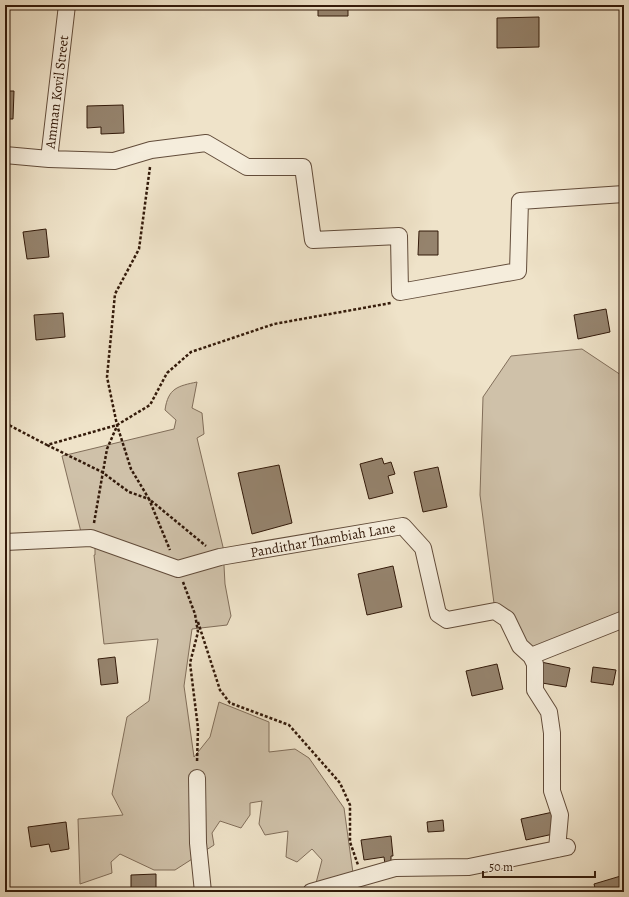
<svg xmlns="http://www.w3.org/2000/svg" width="629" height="897" viewBox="0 0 629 897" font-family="Alegreya,serif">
<rect width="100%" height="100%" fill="#efe3c9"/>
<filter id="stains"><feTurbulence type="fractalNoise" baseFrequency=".005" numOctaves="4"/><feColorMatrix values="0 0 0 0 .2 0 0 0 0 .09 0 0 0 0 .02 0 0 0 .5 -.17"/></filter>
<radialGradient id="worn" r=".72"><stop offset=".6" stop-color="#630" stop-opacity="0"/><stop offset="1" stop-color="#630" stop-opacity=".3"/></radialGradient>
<!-- green -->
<path fill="#cfc1a9" stroke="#816e5a" d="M582,349L624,377V619L531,656L495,611L480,495L483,397L511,356Z
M197,382L192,408L202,413L204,434L197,438L223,547L225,584L231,616L227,625L192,629L184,686L194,757L210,737L219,702L269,722V752L295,749L309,758L344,808L353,873L316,883L322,860L312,849L297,862L286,857L288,831L265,835L259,824L262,801L250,803V815L241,828L220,821L212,833L214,845L175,870H154L120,854L111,862L112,873L80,884L78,819L123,815L112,794L127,717L149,701L158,639L104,644L94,555H95V548L81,532L62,456L174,429L176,420L165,410C168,388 178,386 197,382Z"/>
<!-- building -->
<path fill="#95836d" stroke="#331a0a" d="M318,5H348V16H318Z
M539,17V47L497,48V18Z
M5,31L9,32L5,52Z
M5,91H14L13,119H5Z
M123,105L124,133L101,134V127L87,128V106Z
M46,229L49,257L27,259L23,232Z
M419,231H438V255H418Z
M606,309L610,332L578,339L574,315Z
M63,313L65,337L36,340L34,315Z
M382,458L384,464L391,462L395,474L388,476L393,493L369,499L360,464Z
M279,465L292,523L252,534L238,473Z
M438,467L447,507L423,512L414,472Z
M393,566L402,607L367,615L358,574Z
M115,657L118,683L101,685L98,659Z
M541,662L570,668L566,687L536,682Z
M497,664L503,689L472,696L466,671Z
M593,667L616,670L613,685L591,682Z
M553,812L558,833L526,840L521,819Z
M443,820L444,831L428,832L427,822Z
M66,822L69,849L51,852L49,844L31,847L28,827Z
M391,836L393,856H391V863L385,864L384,857L364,860L361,840Z
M156,874V891L131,892V875Z
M624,875V892H596L594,884Z"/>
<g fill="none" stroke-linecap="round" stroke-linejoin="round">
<!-- minor casing -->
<g stroke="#624c3a" stroke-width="18">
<path id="minor" d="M5,155L49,159L67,5
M49,159L114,161L151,150L206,143L247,167H303L313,240L399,236L400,292L518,271L520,201L624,194
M5,542L91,538L178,569L220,557L403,526L423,548L438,614L447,620L495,611L507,619L520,646L531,656L624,619
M531,656L535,664V690L549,712L552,733V791L560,815L557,849
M197,778L198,843L203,892
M311,892L395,868L469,867L567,847"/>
</g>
<!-- path -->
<path stroke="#331a0a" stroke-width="2.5" stroke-dasharray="3 2" stroke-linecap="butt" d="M150,167L139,249L115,294L107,377L117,425L131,469L149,499L206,546
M5,423L47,445L117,425L150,405L167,373L191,352L274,324L391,303
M47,445L102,472L129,492L149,499L170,550
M94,523L107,449L117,426
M183,582L195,614L198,632L190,663L198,728L197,763
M198,622L220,690L230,703L289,725L340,783L350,805V842L358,865"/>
<!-- minor -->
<use href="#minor" stroke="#f5eddc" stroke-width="16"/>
</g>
<g text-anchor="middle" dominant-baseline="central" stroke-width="3" stroke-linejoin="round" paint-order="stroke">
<!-- street labels -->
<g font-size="14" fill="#331a0a" stroke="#f5eddc">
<text transform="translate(57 92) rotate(-83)">Amman Kovil Street</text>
<text transform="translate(323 540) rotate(-10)">Pandithar Thambiah Lane</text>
</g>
</g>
<!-- margin -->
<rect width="629" height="897" fill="none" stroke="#efe3c9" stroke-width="20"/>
<rect x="6" y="6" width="617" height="885" fill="none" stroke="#331a0a" stroke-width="2"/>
<rect x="10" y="10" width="609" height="877" fill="none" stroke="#331a0a"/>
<!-- scale -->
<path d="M483 871v6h112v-6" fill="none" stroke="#331a0a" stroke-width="2"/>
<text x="489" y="871" font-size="12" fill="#331a0a" stroke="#f5eddc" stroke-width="3" paint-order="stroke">50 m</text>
<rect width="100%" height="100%" filter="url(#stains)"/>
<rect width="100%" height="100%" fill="url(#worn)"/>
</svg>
